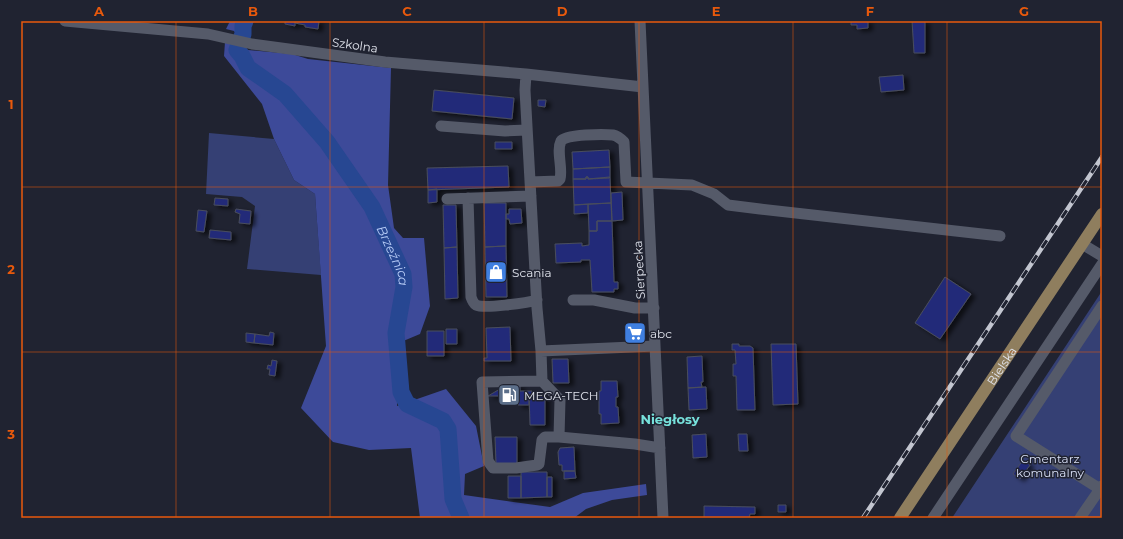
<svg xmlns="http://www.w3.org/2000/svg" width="1123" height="539" viewBox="0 0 1123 539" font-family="Montserrat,sans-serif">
<defs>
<filter id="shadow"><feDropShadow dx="4.5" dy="2.5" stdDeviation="2" flood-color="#0009"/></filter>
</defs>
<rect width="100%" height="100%" fill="#202331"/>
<!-- green -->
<path fill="#354074" d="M209,133L274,139L294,180L315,194L321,275L247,269L255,206L242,197L206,194Z
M1102,291V518H952Z"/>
<!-- forest -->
<path fill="#3d4a99" d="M230,21H240L239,34L237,35L234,31L226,29Z
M225,42L238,44L248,50L292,54L308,59L391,68L388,185L394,228L403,238H424L430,306L420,334L389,347L397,367V406L446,389L476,426L484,466L465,474L464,495L550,507L583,493L646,484L647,495L612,500L586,509L574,518H420L411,448L369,450L333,442L301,408L326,346L315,194L294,180L274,139L262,104L224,56Z"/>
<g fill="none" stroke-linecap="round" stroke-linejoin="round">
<!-- river -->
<path stroke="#274792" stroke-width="17" id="s1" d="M245,21L243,26V34L237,50L242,56L248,68L285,94L327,142L372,207L403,274L404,287L396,333L401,392L407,404L443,421L448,429L453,499L461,518"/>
</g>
<!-- building -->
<path fill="#242c79" stroke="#494d5c" filter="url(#shadow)" d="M285,21H295V26L285,24Z
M295,21H319L318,29L305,27V25L295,23Z
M851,21H868V28L857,29V25H851Z
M912,21H925V53H914Z
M903,75L904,90L881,92L879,77Z
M434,90L514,98L512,119L432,111Z
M538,100H546L545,107L538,106Z
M495,142H512V149H495Z
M609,150L610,167L573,169L572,152Z
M508,166L509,187L428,190L427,168Z
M610,167V177L609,178L588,179V177H586V179H573V169Z
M586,177H588V179L610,177L611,203L574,205L573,179H586Z
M437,189V202L428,203V190Z
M622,192L623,220L612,221L611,193Z
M215,198L228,199V206L214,205Z
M484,203H506V246L485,247Z
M611,203L612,221H597V231H589L588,204Z
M588,204V213L574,214V205Z
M443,205H456L457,247L444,248Z
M236,209L251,211L250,224L239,223L240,214L235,212Z
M509,209H521L522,223L510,224L509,219H506V214H509Z
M198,210L207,211L204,232L196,231Z
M597,221H612L614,282H618V289H614V292H592L590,260H581V262L556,263L555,244L582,243V246L589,245V231H597Z
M210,230L231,232V240L209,238Z
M506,246L507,297H486L485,247Z
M457,247L458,298L445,299L444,248Z
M945,277L971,294L940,339L915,323Z
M510,327L511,361H484V358H487L486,328Z
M632,327H638L639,339L632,340Z
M446,329H457V344H446Z
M427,331H444V356H427Z
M270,332L274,333L273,345L254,343L255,334L269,336Z
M246,333L255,334L254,343L246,342Z
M732,344H739V346H750L753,348L755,410H737L736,376H733V364H736L735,350H732Z
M771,344H796L798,404L773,405Z
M702,356L703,382H701L702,387L688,388L687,357Z
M552,359H568L569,383H553Z
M272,360L277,361L275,376L269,375L270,369H267L268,365L271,366Z
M601,381H617L618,397H616V407H618L619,423L601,424V414H599V391H601Z
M505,386H520V391H532V395H529V405H518V396H488Z
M706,387L707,409L689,410L688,388Z
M529,395H545V425H530Z
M706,434L707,457L693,458L692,435Z
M738,434H747L748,451H739Z
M495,437H517V464H496Z
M574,447L575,471H562V465H559L558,452L560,448Z
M1023,460L1030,465L1020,479L1013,474Z
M564,471H575L576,478L564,479Z
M521,472H547V497L521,498Z
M508,476H521V498H508Z
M547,477H552V497H547Z
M778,505H786V512H778Z
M704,506L755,507V514H750L749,518H704Z"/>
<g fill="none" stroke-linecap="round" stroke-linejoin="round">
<!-- minor -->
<path stroke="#555a69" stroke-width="11" d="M65,21L208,34L252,44L385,62L526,74L643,87
M640,21L663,518
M526,74L525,90L537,308L541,351
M441,126L505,131L527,130
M530,182L558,181L560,179C563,168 556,151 561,141C565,134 605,134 613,135C618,136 621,139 624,142L626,182L692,185L714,194L728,205L760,209L1000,236
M468,198L471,297C472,300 473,303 476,305C484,309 526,303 537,300
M447,199L531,196
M1082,244L1102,256
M573,300H594L635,308H654
M655,346L541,351L542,381L560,400L559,437L635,444L660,448
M542,381L482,382L488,461L493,468H516L537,465L539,464L542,440L545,437H559
M1100,489L1016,436L1102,306
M933,518L1102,264
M1080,518L1102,486"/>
<!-- major -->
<path stroke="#8f7e5e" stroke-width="12" id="s2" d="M900,518L1102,214"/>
<!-- rail casing -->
<g stroke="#c3c6d0" stroke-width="4.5">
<path id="rail" d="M863,518L1102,157"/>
</g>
<!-- rail -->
<use href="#rail" stroke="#202331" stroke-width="3" stroke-dasharray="9" stroke-linecap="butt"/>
</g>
<!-- grid -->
<path fill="none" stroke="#e8590c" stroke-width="1" stroke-opacity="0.55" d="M176,21V518M330,21V518M484,21V518M639,21V518M793,21V518M947,21V518M21,187H1102M21,352H1102"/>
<!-- icons -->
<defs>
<g id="shop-square" transform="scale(1.15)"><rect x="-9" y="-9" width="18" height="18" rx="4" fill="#3f7fe0" stroke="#202331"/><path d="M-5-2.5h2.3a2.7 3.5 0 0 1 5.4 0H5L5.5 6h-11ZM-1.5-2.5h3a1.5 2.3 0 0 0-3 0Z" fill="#fff"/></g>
<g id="supermarket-square" transform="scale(1.15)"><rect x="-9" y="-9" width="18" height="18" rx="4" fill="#3f7fe0" stroke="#202331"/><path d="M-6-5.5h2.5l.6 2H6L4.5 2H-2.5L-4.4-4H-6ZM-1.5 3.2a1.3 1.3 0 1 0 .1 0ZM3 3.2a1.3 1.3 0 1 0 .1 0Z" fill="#fff"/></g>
<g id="fuel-square" transform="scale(1.15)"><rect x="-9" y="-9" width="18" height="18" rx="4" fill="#5c6f8a" stroke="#202331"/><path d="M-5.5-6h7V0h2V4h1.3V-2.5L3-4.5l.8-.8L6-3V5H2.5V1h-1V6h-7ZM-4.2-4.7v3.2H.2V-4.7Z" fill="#fff"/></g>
</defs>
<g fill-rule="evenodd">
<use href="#shop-square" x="496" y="272"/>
<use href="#supermarket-square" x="635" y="333"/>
<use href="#fuel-square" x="509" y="395"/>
</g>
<g text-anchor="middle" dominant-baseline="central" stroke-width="3" stroke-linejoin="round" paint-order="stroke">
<!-- street labels -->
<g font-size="12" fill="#e1e4ed" stroke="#202331">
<text transform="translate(355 45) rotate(8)">Szkolna</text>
<text transform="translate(639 270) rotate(-93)">Sierpecka</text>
<text stroke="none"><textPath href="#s2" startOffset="183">Bielska</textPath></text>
</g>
<!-- poi labels -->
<g font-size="12" fill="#e1e4ed" stroke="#202331" text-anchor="start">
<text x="512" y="272">Scania</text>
<text x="650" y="333">abc</text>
<text x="524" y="395">MEGA-TECH</text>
</g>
<!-- park labels -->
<g font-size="12" fill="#d8dff6" stroke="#202331">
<text x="1050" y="458">Cmentarz<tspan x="1050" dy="14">komunalny</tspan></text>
</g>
<!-- water labels -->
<g font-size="13" font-style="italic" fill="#b6cbf6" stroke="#202331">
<text stroke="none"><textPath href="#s1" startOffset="293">Brzeźnica</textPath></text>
</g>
<!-- neighbourhood labels -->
<g font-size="13" font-weight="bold" fill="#77e2dc" stroke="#202331">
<text x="670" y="419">Niegłosy</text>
</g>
</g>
<!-- border -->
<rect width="1123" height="539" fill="none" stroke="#202331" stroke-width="44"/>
<rect x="22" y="22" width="1079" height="495" fill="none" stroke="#e8590c" stroke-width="1.5"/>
<g font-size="13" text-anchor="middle" font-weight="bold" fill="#e8590c">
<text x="99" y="16">A</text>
<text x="253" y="16">B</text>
<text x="407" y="16">C</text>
<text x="562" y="16">D</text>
<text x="716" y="16">E</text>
<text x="870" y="16">F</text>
<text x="1024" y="16">G</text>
<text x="11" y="109">1</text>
<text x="11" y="274">2</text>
<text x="11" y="439">3</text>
</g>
</svg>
